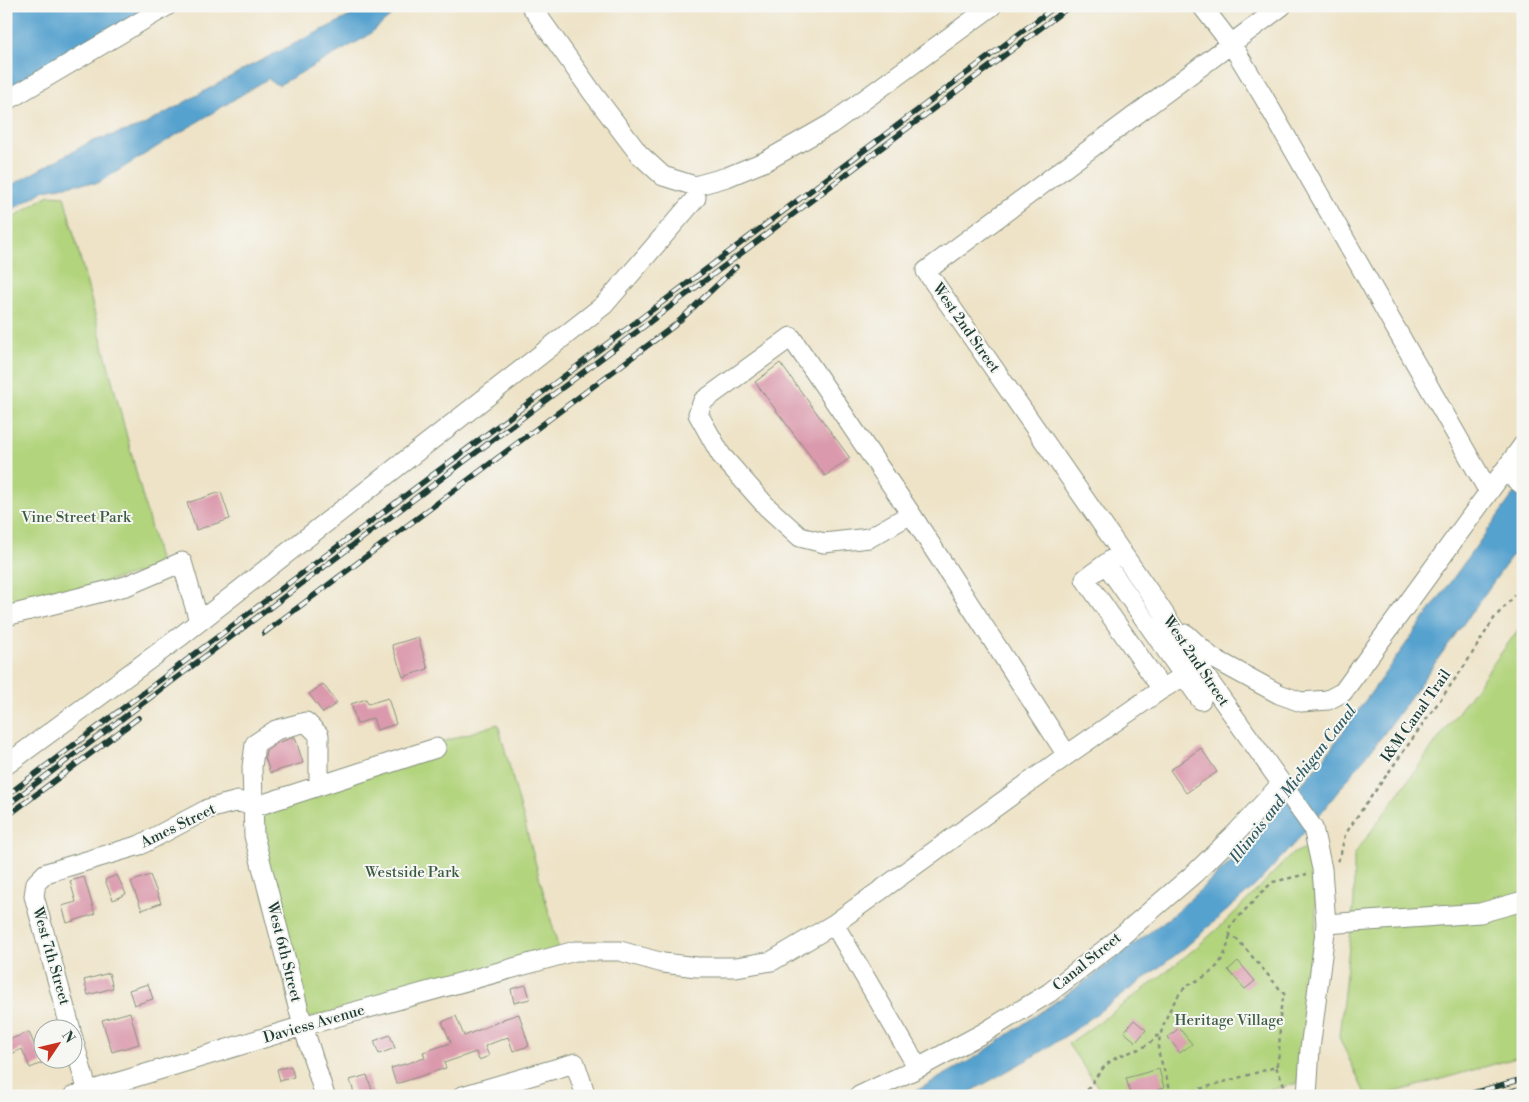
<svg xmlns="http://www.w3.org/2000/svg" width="1529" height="1102" viewBox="0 0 1529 1102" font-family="'Libre Bodoni',serif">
<rect width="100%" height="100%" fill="#f6f6f2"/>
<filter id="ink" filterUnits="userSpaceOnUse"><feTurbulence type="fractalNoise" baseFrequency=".02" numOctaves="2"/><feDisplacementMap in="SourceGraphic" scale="10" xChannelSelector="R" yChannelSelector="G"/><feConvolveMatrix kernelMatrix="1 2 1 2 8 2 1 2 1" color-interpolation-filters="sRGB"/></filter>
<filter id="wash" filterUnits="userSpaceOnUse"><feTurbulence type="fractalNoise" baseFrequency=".0096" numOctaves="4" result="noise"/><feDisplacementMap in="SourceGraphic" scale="20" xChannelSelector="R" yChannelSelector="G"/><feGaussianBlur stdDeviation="1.12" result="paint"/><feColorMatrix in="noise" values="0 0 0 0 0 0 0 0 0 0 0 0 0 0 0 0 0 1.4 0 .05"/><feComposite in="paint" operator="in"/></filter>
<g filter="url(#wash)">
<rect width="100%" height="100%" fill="#eee3c7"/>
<!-- green -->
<path fill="#b2d47d" stroke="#688858" d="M49,195L64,196L161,567L6,608V222Z
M1523,623V1056L1381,1096H1366L1339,1037L1354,902V855Z
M498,724L559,950L294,1022L244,806Z
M1308,847C1328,925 1304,1005 1298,1083L1247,1096H1104L1068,1044C1118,1009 1168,973 1214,932C1241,908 1266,880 1292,854Z"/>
<!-- water -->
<path fill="#57a2cf" stroke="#3b7082" d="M6,6H151L6,91Z
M370,6H403L366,37L279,85L271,82L269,78L98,183L76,184L45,190L6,213V188L90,142L142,126L246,68Z
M1523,481V541L1383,735L1312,824L1257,884L1181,951L1072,1032L1032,1057L963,1096H907L976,1057L1094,975L1175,913L1248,846L1324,758Z"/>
<g id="blocks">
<!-- building -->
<path fill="#da99ac" d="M780,363L850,458L825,476L755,382Z
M221,492L230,519L196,530L187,503Z
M418,637L428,669L403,677L392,645Z
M323,684L337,703L323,713L309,694Z
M388,698L396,724L377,730L373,718L357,724L351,704L366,699L368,704Z
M295,737L303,763L270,773L265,757L266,751L277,743Z
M1201,748L1217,772L1186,793L1170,770Z
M117,875L126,894L113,900L105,880Z
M150,875L161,903L142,910L131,882Z
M84,877L95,914L67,923L62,906L76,902L70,881Z
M1238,961L1255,981L1245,989L1228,970Z
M109,973L113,988L88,995L84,980Z
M148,984L153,999L134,1005L129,990Z
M526,985L530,999L514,1003L511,989Z
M130,1012L139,1044L112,1052L102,1020Z
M519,1014L529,1046L513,1051L508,1037L485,1046L489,1056L479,1060L476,1052L444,1063L446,1068L396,1084L391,1068L425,1058L423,1052L451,1043L442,1022L456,1016L464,1036L503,1020V1019Z
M1134,1020L1146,1030L1136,1042L1124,1032Z
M1179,1028L1192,1044L1180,1053L1168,1037Z
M29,1032L42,1063L30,1068L22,1049L9,1055L6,1049V1041Z
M390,1035L395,1048L379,1054L374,1041Z
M291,1066L294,1077L280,1081L277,1069Z
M1159,1069L1164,1088L1137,1096H1131L1126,1078Z
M367,1075L374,1096H355L350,1080Z"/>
</g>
</g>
<g filter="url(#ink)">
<use href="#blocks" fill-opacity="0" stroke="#86907e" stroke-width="1"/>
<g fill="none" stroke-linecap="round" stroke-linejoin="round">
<!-- minor casing -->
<g stroke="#86907e" stroke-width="21">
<path id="minor" d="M531,6L592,92L639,154L663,176L695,186L727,177L766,161L831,124L992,6
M1202,6L1232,45L1263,96L1489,492
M1282,6L926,271L1159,606L1199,667L1313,828L1322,869L1326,924L1310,1049L1307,1096
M6,101L167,6
M1504,471L1523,485
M911,514L869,538L824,543L800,537L767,507L721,455L698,414L703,401L791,337L911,514L1067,755
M1122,552L1085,579L1162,689
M1106,564L1201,700
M6,616L126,586L182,562L199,621
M1186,634L1211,657L1279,694L1301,702L1328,700L1343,692L1523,445
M6,765L181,636L604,305L696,198L695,186
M319,786V735L306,722L276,730L255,744L252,767L254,836L303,1026L325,1096
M834,924L918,1068
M1326,924L1480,913L1523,901
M71,1030L34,896L36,883L46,873L140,845L208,809L238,801L254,807L436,748
M72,1035L89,1096
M73,1096L303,1026L575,951H620L663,963L697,967H736L772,961L834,924L1067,755L1162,689L1199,667
M462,1096L575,1063L586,1096
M859,1096L918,1068L985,1032L1049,993L1112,944L1196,872L1237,832L1282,783"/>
</g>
<!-- path -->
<path stroke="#86907e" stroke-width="2.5" stroke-dasharray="4 4" stroke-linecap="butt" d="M1337,861L1340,857L1345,835L1356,818L1465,665L1495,617L1523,587
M1276,1067L1289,1096
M1172,1095L1158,1051C1158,1033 1173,996 1188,985C1192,983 1197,981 1202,978C1220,968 1226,955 1230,935
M1083,1096C1092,1083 1101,1067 1114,1059C1132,1049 1144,1052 1159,1034
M1169,1096L1189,1092L1276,1067C1283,1047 1276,1009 1285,995L1238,940L1230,935L1229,930L1231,925L1265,889L1273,882L1307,874"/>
<!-- minor -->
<use href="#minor" stroke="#fff" stroke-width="19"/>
<!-- rail casing -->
<g stroke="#1f3d34" stroke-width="5.5">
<path id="rail" d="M264,633L675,325L736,267
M6,796L1056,6
M6,806L1070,6
M6,817L138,718
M1462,1096L1523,1079
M1494,1096L1523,1088"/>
</g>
<!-- rail -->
<use href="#rail" stroke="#f6f6f2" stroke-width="4" stroke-dasharray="11" stroke-linecap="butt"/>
</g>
</g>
<g text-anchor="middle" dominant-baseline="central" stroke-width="4" stroke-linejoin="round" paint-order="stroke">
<!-- street labels -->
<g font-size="15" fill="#1f3d34" stroke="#f6f6f2">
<text transform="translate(966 328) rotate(55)">West 2nd Street</text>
<text transform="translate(1196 661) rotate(56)">West 2nd Street</text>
<text transform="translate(1416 716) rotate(-55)">I&amp;M Canal Trail</text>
<text transform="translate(178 826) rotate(-26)">Ames Street</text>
<text transform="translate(284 952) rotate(76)">West 6th Street</text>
<text transform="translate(51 956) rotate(74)">West 7th Street</text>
<text transform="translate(1087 962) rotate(-39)">Canal Street</text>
<text transform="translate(314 1024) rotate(-16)">Daviess Avenue</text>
</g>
<!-- park labels -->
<g font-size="15" fill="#3c5b43" stroke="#f6f6f2">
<text x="76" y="517">Vine Street Park</text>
<text x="412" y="872">Westside Park</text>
<text x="1229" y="1020">Heritage Village</text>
</g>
<!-- water labels -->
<g font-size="16" font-style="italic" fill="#305b62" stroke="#f6f6f2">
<text transform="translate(1293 784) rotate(-52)">Illinois and Michigan Canal</text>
</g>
</g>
<!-- margin -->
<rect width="1529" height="1102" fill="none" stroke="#f6f6f2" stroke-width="25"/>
<!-- north arrow -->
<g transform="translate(58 1044) rotate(55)"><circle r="24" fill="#f6f6f2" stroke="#a0aca6"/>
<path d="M0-4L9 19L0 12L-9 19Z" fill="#c8321e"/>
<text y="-8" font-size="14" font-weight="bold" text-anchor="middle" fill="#1f3d34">N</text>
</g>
</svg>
